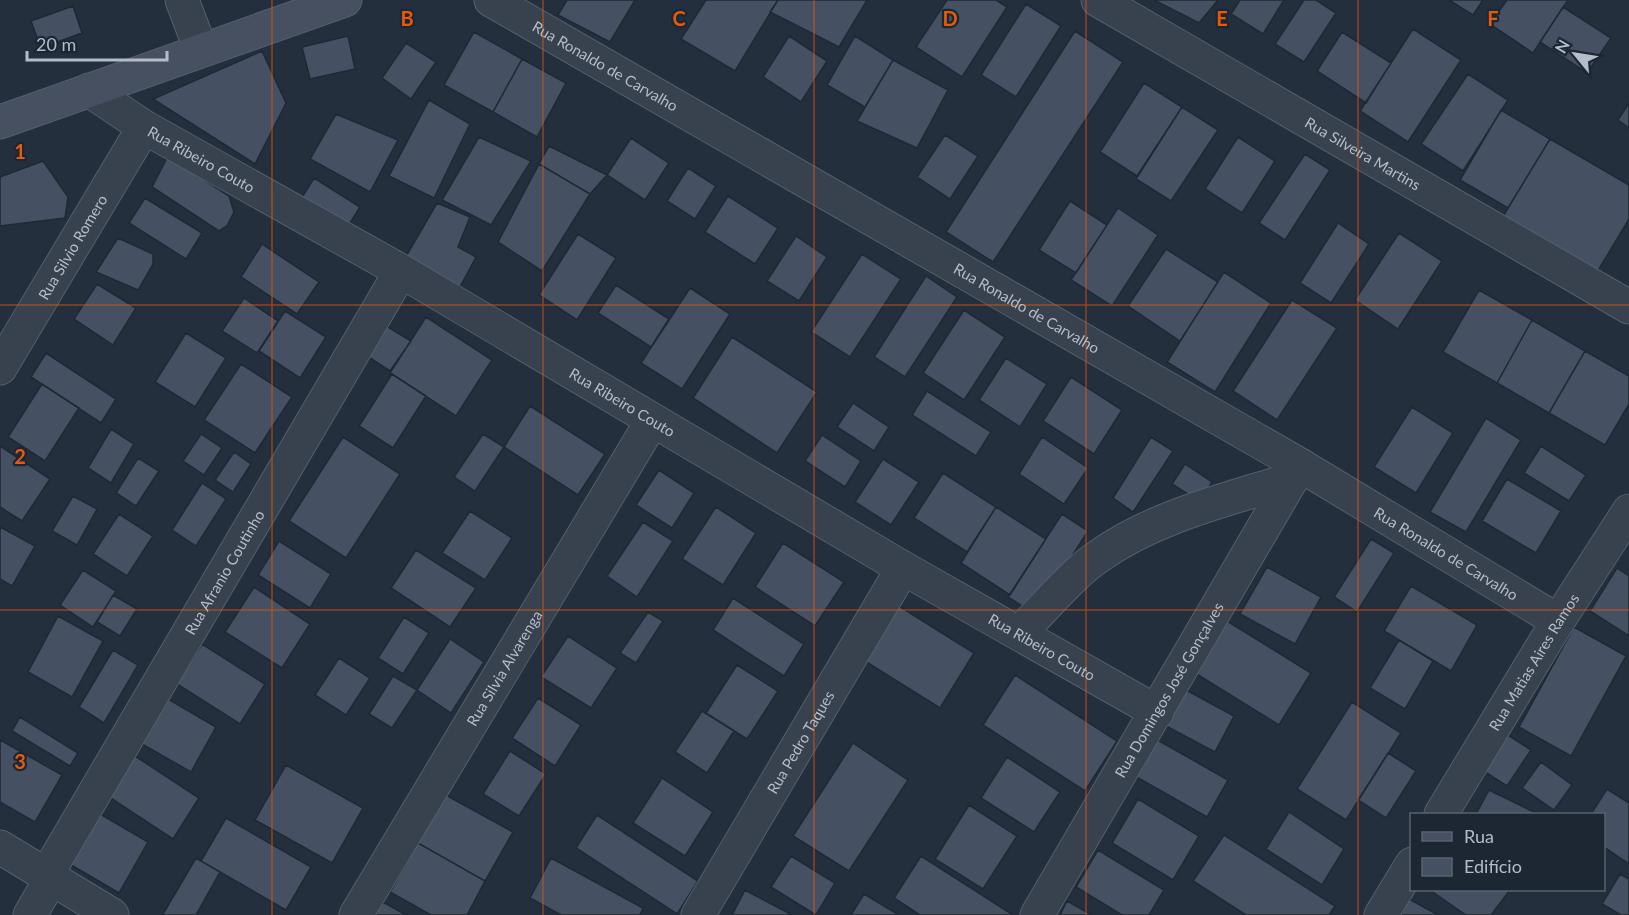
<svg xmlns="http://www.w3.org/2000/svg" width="1629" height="915" viewBox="0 0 1629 915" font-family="Lato,sans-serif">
<rect width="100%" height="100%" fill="#242f3e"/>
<!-- building -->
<path fill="#455162" stroke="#1f2835" stroke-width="1.5" d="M567,0H635L610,42L558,15Z
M706,0H778L735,71L681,39Z
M778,0H867L839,47L770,12Z
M947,0H996L1007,7L962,77L916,47Z
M1154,0H1218L1199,23Z
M1240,0H1284L1263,34L1231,14Z
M1304,0H1316L1336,13L1304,62L1275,44Z
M1449,0H1483L1473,15Z
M1507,0H1568L1533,53L1490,24Z
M1026,4L1061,26L1016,97L981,75Z
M73,6L82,33L41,48L31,21Z
M1563,7L1611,38L1587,73L1540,42Z
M1413,29L1461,60L1408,142L1360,111Z
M1075,31L1123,62L993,262L946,232Z
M474,32L522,59L493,112L444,85Z
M1342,32L1391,63L1366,103L1317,71Z
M348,36L355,69L310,79L302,47Z
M789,36L827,61L801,102L763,77Z
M855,36L893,60L865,107L827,85Z
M406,43L436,62L411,99L382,78Z
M262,51L286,103L255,164L153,99Z
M522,59L566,83L537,137L493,112Z
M893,60L948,90L917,148L857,121Z
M1468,74L1508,100L1463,171L1421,144Z
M1144,83L1182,107L1137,176L1100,152Z
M429,100L470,124L434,198L389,176Z
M1629,103V128L1618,120Z
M1182,107L1218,130L1171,201L1136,179Z
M1501,110L1550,139L1508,208L1460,180Z
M336,114L398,140L370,192L310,159Z
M945,135L978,156L950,199L917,177Z
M479,137L531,161L491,225L442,200Z
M1238,137L1275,161L1242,213L1205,189Z
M631,138L669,163L645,200L607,175Z
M1550,139L1629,185V219L1596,274L1502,218Z
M549,146L607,175L590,194L539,164Z
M1305,154L1330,170L1285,240L1259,223Z
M168,156L229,196L234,212L227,226L219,231L152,187Z
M43,161L68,197L65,218L0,226V177Z
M539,164L590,194L542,271L498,242Z
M688,168L716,186L695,219L667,201Z
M314,178L360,207L347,228L301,199Z
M728,196L778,228L755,264L705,232Z
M145,198L202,233L186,259L129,223Z
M1070,201L1107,225L1076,273L1039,250Z
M437,203L470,217L458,247L476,257L454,298L400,267Z
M1118,208L1158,235L1112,306L1071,280Z
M1338,223L1369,244L1331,303L1300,283Z
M1399,233L1442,261L1398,329L1355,300Z
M578,234L616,258L577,320L539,295Z
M796,236L827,257L799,301L767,281Z
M118,238L153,254V264L138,290L96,272Z
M262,244L319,282L297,314L241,277Z
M1166,249L1218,282L1180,341L1128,306Z
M862,254L901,279L850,357L811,332Z
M1224,272L1271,303L1215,392L1167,362Z
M926,276L957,297L905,377L874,357Z
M97,284L136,308L113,345L74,319Z
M616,285L669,319L651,347L598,313Z
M690,288L730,314L682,389L641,363Z
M1479,290L1532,320L1497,383L1443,352Z
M244,298L278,321L257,353L222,331Z
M1292,300L1337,328L1277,420L1233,391Z
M964,310L1005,337L964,400L923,373Z
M285,311L326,337L300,378L259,351Z
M426,317L492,360L456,416L390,373Z
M1532,320L1585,351L1549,413L1497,383Z
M383,324L411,341L390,371L364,354Z
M186,333L226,358L195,407L155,382Z
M732,337L817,392L777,453L693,398Z
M1585,351L1629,376V404L1605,445L1549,413Z
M46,353L116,399L101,423L31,377Z
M1006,358L1047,384L1020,427L979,400Z
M241,364L292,397L255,453L204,420Z
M392,374L426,396L393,448L359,426Z
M1071,377L1122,410L1094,454L1043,421Z
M42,384L79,408L45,461L8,437Z
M927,391L991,432L976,456L912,415Z
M853,403L889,427L874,451L837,427Z
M530,406L605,454L578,495L504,447Z
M1412,407L1453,433L1416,493L1374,467Z
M1486,418L1521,440L1466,532L1430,512Z
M111,429L134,444L111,483L88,468Z
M201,434L222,448L204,475L183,461Z
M483,434L504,447L475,491L454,477Z
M822,435L861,461L845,487L805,461Z
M343,437L400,474L346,558L289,521Z
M1042,437L1088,468L1064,504L1019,474Z
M1151,437L1173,451L1133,512L1113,498Z
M0,446L50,479L22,521L0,507Z
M1541,446L1586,475L1569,501L1524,473Z
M234,452L251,464L233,492L215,480Z
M138,458L159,471L136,506L116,493Z
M883,459L919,482L891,525L855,502Z
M1185,464L1212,482L1200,502L1172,484Z
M659,470L694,493L672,528L636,505Z
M943,473L996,507L967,552L914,518Z
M1507,479L1561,511L1536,553L1482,521Z
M202,483L226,499L196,546L172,530Z
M73,496L97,509L77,545L52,531Z
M716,507L756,533L723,585L682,559Z
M996,507L1046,539L1010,595L961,563Z
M470,511L512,538L485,580L442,553Z
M119,514L153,536L127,576L93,554Z
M1062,514L1088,531L1035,614L1008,597Z
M643,522L673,541L637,597L607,576Z
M0,527L35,546L12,586L0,579Z
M1371,539L1394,553L1357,612L1334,597Z
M279,541L331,574L310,608L258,575Z
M783,543L844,582L815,626L755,587Z
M416,550L476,588L450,627L391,588Z
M1267,567L1321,597L1295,644L1240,614Z
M1617,568L1629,576V636L1590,611Z
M83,570L116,591L93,627L60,605Z
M1411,586L1477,625L1451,671L1384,631Z
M254,587L310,624L282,668L225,632Z
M113,595L137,609L120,636L97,622Z
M733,598L804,644L784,676L713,630Z
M894,603L974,653L940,708L860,658Z
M648,612L663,621L636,663L620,653Z
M58,616L103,641L72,697L28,672Z
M404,617L429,633L403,674L378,658Z
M1227,621L1311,673L1279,725L1195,673Z
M1574,627L1626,656L1571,756L1519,727Z
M568,636L617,668L591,708L541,677Z
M450,639L484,662L451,713L417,690Z
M1399,640L1433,661L1405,709L1370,688Z
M202,644L265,684L240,724L177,684Z
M113,650L138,665L104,723L79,707Z
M339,658L370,678L346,715L315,695Z
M737,665L778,691L747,739L706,713Z
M1015,675L1117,741L1085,791L983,725Z
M393,676L417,690L392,728L369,714Z
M1186,690L1234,716L1215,752L1166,726Z
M538,698L581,725L555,766L512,738Z
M168,699L216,727L191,772L142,744Z
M1352,702L1401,733L1346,820L1297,789Z
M702,711L734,731L707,773L675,752Z
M20,717L78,753L70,766L12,731Z
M1505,733L1531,750L1507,786L1482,770Z
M1154,738L1228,780L1207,817L1133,775Z
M0,740L62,775L35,822L0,802Z
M853,743L908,780L849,871L793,836Z
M510,751L546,774L519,816L483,794Z
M1388,753L1416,771L1386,818L1358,800Z
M135,756L199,798L173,839L109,797Z
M1007,757L1060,792L1034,832L981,798Z
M1541,762L1572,785L1554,810L1522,788Z
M286,765L363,808L332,863L255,820Z
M662,778L713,812L685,856L633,823Z
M1607,789L1629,803V864L1604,847V814H1591Z
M1489,790L1538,814H1476Z
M444,794L513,832L485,881L418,843Z
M1138,799L1199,836L1173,880L1112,843Z
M969,805L1017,836L983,889L935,859Z
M95,811L148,842L119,893L66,862Z
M1289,812L1344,849L1322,885L1266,849Z
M597,815L698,881L677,914L576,848Z
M226,818L311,867L286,910L201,861Z
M1224,835L1335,906L1329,915H1246L1193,881Z
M418,843L485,881L467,915H431L390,892Z
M1098,850L1164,890L1149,915H1122L1076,887Z
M791,856L835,883L816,915L771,887Z
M921,856L1013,915H920L894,898Z
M196,858L220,872L196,915H165L163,914Z
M551,858L643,908L640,915H561L530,898Z
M1620,874L1629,879V915H1621L1602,904Z
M745,890L792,915H732Z
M1430,890H1510L1491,915H1466Z
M864,894L899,915H851Z
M1409,899L1438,915H1401Z
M1067,901L1092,915H1060Z
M383,902L406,915H375Z"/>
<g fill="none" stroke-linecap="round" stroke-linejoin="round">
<!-- street casing -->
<g stroke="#565f6c" stroke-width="35">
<g id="street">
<path d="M182,0L201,50"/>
<path id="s1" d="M491,0L1300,465L1558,621"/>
<path id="s2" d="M1098,0L1629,307"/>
<path id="s3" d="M89,90L144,127L401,271L903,568L1157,712"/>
<path id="s4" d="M0,368L144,127"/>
<path d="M1019,633C1043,610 1072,574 1099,556C1155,516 1227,500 1292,479"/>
<path id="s5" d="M1441,814L1558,621L1629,511"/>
<path d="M0,847L112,915"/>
<path id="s6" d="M47,874L401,271"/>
<path d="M30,915L52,877"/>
<path id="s7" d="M356,915L652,421"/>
<path id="s8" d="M698,915L903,568"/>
<path id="s9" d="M1037,915L1300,465"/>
<path d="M1381,915L1412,864"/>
</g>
</g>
<!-- secondary casing -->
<g stroke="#565f6c" stroke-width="35">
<path id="secondary" d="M0,122L345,0"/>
</g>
<!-- street -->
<use href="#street" stroke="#38414e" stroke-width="33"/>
<!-- secondary -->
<use href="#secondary" stroke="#465061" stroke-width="33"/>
</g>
<!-- grid -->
<path fill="none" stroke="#e8590c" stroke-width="1.5" stroke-opacity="0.55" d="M272,0V915M543,0V915M814,0V915M1086,0V915M1358,0V915M0,305H1629M0,610H1629"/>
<g text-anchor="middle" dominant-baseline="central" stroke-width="4.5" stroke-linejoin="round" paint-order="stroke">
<!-- street labels -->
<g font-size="15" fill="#b4bcc9" stroke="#1d2633">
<text stroke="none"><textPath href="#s1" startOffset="132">Rua Ronaldo de Carvalho</textPath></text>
<text stroke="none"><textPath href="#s2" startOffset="306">Rua Silveira Martins</textPath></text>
<text stroke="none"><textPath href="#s3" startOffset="132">Rua Ribeiro Couto</textPath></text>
<text stroke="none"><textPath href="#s4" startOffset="141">Rua Silvio Romero</textPath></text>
<text stroke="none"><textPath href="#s1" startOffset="618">Rua Ronaldo de Carvalho</textPath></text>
<text stroke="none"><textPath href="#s3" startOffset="618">Rua Ribeiro Couto</textPath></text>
<text stroke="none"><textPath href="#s1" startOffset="1104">Rua Ronaldo de Carvalho</textPath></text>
<text stroke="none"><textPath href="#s6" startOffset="350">Rua Afranio Coutinho</textPath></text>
<text stroke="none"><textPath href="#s3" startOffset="1104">Rua Ribeiro Couto</textPath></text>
<text stroke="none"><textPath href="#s5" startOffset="178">Rua Matias Aires Ramos</textPath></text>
<text stroke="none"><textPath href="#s7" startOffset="288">Rua Silvia Alvarenga</textPath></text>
<text stroke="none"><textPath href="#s9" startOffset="261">Rua Domingos José Gonçalves</textPath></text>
<text stroke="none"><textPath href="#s8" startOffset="201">Rua Pedro Taques</textPath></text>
</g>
</g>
<g font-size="20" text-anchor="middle" font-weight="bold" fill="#e8590c" stroke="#1d2633" stroke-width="4.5" stroke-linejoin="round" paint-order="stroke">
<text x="407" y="26">B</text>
<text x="679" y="26">C</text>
<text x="950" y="26">D</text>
<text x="1222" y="26">E</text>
<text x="1493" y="26">F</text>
<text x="20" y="159">1</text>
<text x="20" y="464">2</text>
<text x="20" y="769">3</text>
</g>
<!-- legend -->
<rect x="1410" y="813" width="195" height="78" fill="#1d2633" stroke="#59626f" stroke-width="1.5"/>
<rect x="1422" y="832" width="30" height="9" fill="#465061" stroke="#59626f" stroke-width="1.5"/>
<text x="1464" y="843" font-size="18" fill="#b4bcc9">Rua</text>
<rect x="1422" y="858" width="30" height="18" fill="#455162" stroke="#59626f" stroke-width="1.5"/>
<text x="1464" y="873" font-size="18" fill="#b4bcc9">Edifício</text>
<!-- north arrow -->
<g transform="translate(1575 54) rotate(300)" stroke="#1d2633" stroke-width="4.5" paint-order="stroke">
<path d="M0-4.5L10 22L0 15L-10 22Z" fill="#b4bcc9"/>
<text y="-9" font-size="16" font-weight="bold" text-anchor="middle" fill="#b4bcc9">N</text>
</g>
<!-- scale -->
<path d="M27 51v9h140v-9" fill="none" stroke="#b4bcc9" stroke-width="3"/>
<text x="36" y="51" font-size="18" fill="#b4bcc9" stroke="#1d2633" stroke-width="4.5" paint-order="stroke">20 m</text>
</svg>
